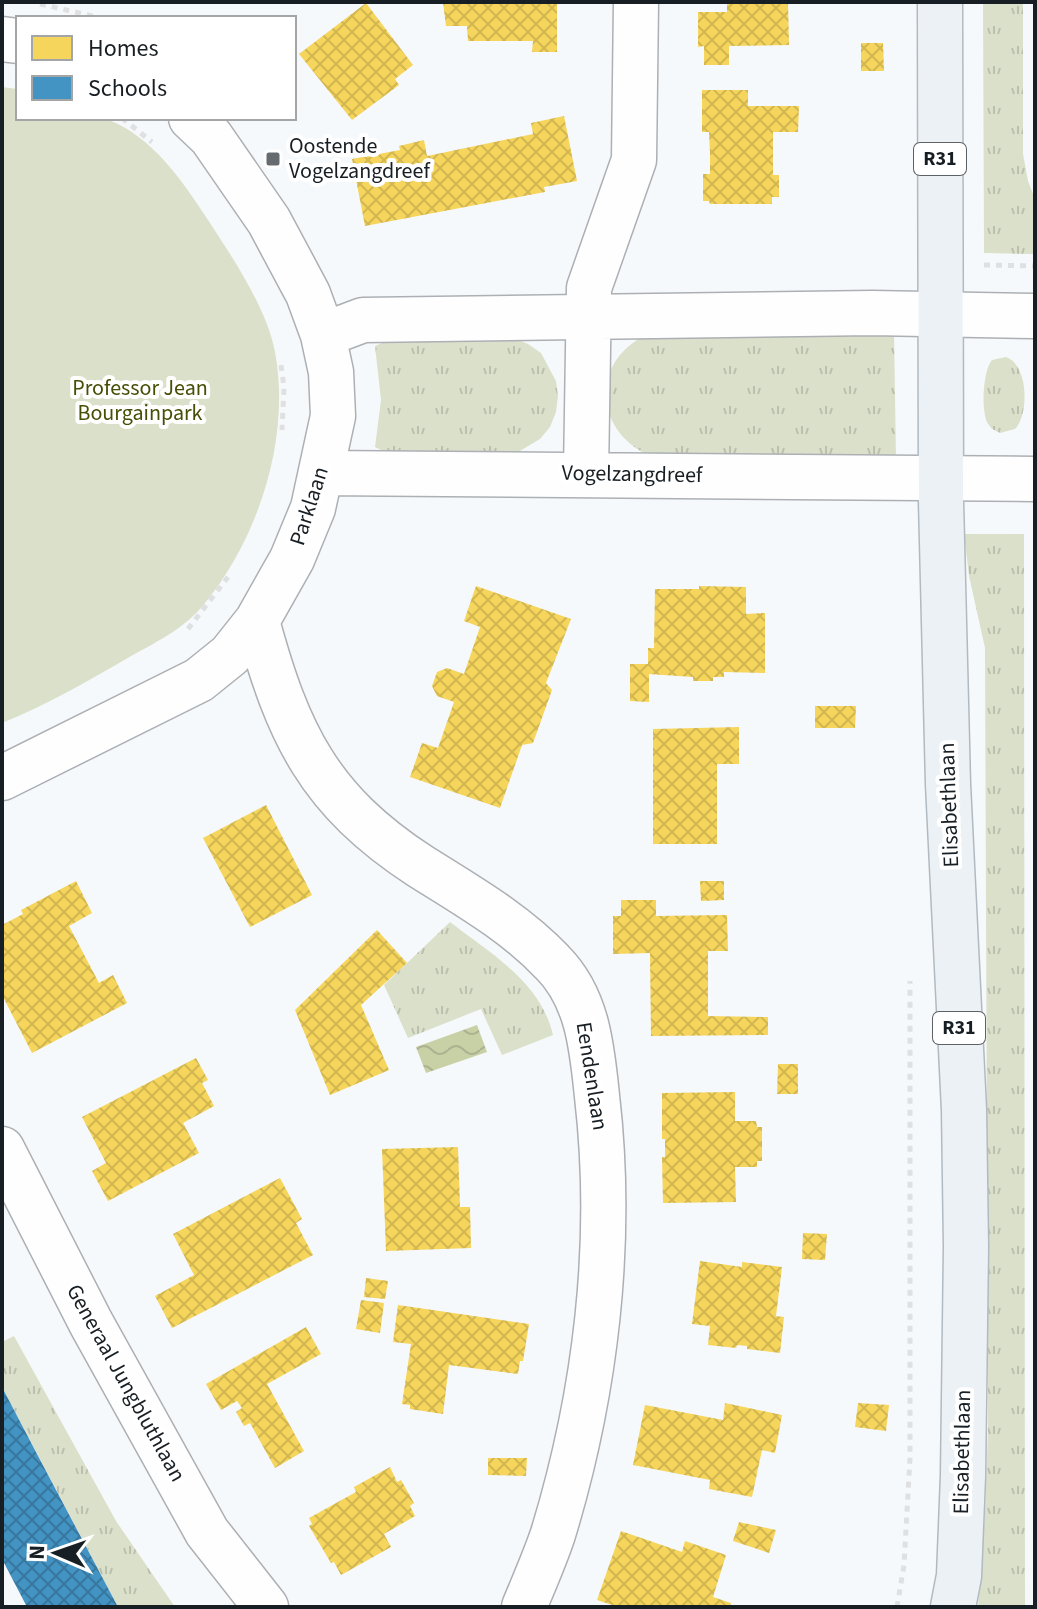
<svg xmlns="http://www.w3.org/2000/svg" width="1037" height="1609" viewBox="0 0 1037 1609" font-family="'Source Sans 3',sans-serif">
<defs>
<pattern id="grass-tufts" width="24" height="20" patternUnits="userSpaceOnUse" patternTransform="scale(2)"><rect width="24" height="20" fill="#dbe0cb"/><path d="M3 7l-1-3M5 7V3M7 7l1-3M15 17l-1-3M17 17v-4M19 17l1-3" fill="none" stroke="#bbc0ae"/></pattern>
<pattern id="water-waves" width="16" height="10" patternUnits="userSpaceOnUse" patternTransform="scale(2)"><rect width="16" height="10" fill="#c8d0a6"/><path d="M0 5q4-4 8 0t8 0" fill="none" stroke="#abb28f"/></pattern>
<pattern id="homes-cross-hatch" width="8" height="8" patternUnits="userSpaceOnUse" patternTransform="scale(2)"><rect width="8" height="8" fill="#f6d55c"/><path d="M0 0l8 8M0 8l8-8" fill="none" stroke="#d2b650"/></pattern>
<pattern id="schools-cross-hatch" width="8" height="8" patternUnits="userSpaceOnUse" patternTransform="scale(2)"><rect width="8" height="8" fill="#4393c3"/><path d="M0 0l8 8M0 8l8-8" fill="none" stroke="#37779e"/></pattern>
</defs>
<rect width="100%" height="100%" fill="#f6f9fb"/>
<!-- grass -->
<path fill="url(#grass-tufts)" d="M983,2H1023V154L1028,181L1035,199V254L984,253Z
M894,331L896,459L653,457C596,435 588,365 644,336Z
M393,338H513L528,344L541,353L556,381L558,396L556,412L550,427L540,439L513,455L393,456L375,447L381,400L375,346Z
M1006,357C1029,365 1029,415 1015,429L1000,433C995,430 992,430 989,425C980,415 983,370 992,360Z
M964,534H1024L1025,1607H978L985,1514L988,1427L985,648L969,576Z
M450,922C490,953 541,982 553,1035L502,1055L481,1009L408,1038L384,985Z
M14,1336L116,1521L175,1607H118L2,1387V1342Z"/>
<!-- green -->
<path fill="#dbe0cb" d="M2,87L18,89V118C38,118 94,113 109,120C152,137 182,180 206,217C231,255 267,308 275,352C291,437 259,537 205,603C185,629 154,643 126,659C86,682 45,706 2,723Z"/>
<!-- water -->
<path fill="url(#water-waves)" d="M477,1025L487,1052L426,1073L416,1047Z"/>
<!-- homes -->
<path fill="url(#homes-cross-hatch)" d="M443,2H557V52H532L533,41H468L467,26H446Z
M727,2H788L789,45L729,46V65H704V46L698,47V12H727Z
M366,3L413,65L395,79L399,85L352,120L299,54Z
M861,43H883L884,71H861Z
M702,90H748V106H799L798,132H773V175H779V197H772V204H710L709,201H703V174H710V153L709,132H702Z
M564,116L577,181L544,187L545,192L365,226L352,159L400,150L399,146L424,140L427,156L533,134L531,123Z
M476,586L571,619L546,683L552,690L533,743L522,745L500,808L410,777L422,743L438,748L454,702L437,696L432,686L437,672L447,668L464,674L480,627L464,621Z
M699,586L746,587V614L765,613V673L724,672V677H713V681H693V677L649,674V702L630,701V664H648V648H654L655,589H699Z
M815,706H856L855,728H815Z
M739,727V764H717V844H653V729Z
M266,805L312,895L250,927L203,838Z
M76,881L92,913L69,926L99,983L113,975L127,1003L32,1053L2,995V925L23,914L21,910Z
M700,881H724V900L701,901Z
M621,900H656V916L727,915L728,951H708V1016L768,1017V1035L651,1036L650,953L613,954V916H621Z
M377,930L407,963L361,1005L389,1070L330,1095L295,1010Z
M196,1058L208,1080L202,1083L214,1106L183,1123L199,1153L108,1201L92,1171L106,1163L82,1117Z
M778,1064H798V1094H777Z
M735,1092V1121H756L757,1127H762V1161H757V1167H735L736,1202L663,1203L662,1157H665V1139H662V1093Z
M458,1147L460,1207H470L471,1248L386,1251L382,1149Z
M280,1178L302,1219L296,1223L313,1255L172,1328L155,1296L194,1275L173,1234Z
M803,1233L827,1234L825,1260L802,1259Z
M700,1261L742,1267V1262L782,1267L776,1316L784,1317L780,1353L747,1349V1346L737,1345L736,1348L708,1345L710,1326L692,1324Z
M366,1278L388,1281L385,1299L364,1297Z
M361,1300L384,1303L380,1333L356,1329Z
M398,1305L529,1324L523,1361H520L518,1374L449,1365L443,1414L410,1409V1405L402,1404L411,1344L393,1342Z
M306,1327L321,1354L267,1384L304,1451L275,1468L250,1423L244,1426L236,1412L242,1408L237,1401L221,1410L206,1384Z
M725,1403L782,1415L775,1453L762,1450L752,1497L709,1489L710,1480L633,1465L645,1405L723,1420Z
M858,1403L889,1405L886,1431L855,1427Z
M488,1458H527L526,1476L488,1475Z
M390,1467L397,1482L401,1480L414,1503L410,1506L415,1516L384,1534L391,1547L341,1575L334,1562L331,1563L309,1526L312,1524L309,1518L356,1492L354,1487Z
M739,1522L776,1530L769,1553L733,1541Z
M621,1531L682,1552L685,1541L726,1555L713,1597L731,1603L730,1607H618L597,1600Z"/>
<!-- schools -->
<path fill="url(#schools-cross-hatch)" d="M2,1387L37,1454L118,1607H27L2,1559Z"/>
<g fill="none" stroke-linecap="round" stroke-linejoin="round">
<!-- minor casing -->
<g stroke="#acb0b4" stroke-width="47">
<path id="minor" d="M2,39L18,41
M323,335L363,320L872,313L1035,316
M321,473L1035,479
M586,473L589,288L634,160L636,2
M257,621C288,735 319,800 420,866C466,895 514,922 552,962C588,998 592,1048 597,1096C614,1242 596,1393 553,1534C545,1558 534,1583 524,1607
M2,778L199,680L230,655L257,621L292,559L313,508L333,416L331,372L323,335L308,294L269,221L211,137L191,118
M2,1149L91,1323L207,1532L266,1607"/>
</g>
<!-- major casing -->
<g stroke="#b1bac1" stroke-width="47">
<path id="major" d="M940,2L941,501L948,784L964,1110L966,1247L963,1476L959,1576L953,1607"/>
</g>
<!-- path -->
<path stroke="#dee0e1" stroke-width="5" stroke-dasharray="6 6" stroke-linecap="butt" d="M40,4L101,18
M122,118L152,142
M984,265L1035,266
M281,365L284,387L282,430
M188,629L228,577
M897,1607L904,1565L910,1458V981"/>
<!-- minor -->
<use href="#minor" stroke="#fefefe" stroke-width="44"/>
<!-- major -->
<use href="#major" stroke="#ecf1f5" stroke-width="44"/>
</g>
<!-- markers -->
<rect fill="#666b6f" stroke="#fff" stroke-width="3" x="265" y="151" width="16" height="16" rx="4"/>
<g text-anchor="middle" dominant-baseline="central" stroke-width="8" stroke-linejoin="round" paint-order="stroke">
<!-- shield labels -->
<g fill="#fff" stroke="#5d6266" stroke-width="2">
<rect x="914" y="143" width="52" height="32" rx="6"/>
<rect x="933" y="1012" width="52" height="32" rx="6"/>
</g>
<g font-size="20" font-weight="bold" fill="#181f24">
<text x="940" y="159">R31</text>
<text x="959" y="1028">R31</text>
</g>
<!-- poi labels -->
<g font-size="22" fill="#181f24" stroke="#fff" text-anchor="start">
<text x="289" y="146">Oostende<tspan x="289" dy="25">Vogelzangdreef</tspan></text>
</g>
<!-- park labels -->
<g font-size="22" fill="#484e05" stroke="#fff">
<text x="140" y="388">Professor Jean<tspan x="140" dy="25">Bourgainpark</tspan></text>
</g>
<!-- street labels -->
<g font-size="22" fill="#181f24" stroke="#fff">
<text transform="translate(632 474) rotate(1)">Vogelzangdreef</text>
<text transform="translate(309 506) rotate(-72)">Parklaan</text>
<text transform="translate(949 805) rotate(-92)">Elisabethlaan</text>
<text transform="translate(592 1076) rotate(81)">Eendenlaan</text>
<text transform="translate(126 1383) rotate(61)">Generaal Jungbluthlaan</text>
<text transform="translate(962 1452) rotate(-89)">Elisabethlaan</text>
</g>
</g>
<!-- border -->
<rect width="1037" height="1609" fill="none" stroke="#181f24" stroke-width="8"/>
<!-- legend -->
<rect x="16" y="16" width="280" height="104" fill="#ffffff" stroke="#a3a5a7" stroke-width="2"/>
<rect x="32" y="36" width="40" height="24" fill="#f6d55c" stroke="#a3a5a7" stroke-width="2"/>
<text x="88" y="56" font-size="24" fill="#181f24">Homes</text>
<rect x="32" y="76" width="40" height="24" fill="#4393c3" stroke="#a3a5a7" stroke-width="2"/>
<text x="88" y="96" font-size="24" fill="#181f24">Schools</text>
<!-- north arrow -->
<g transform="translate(56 1553) rotate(272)" stroke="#ffffff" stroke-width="6" paint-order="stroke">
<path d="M0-6L14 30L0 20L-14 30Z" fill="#181f24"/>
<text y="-12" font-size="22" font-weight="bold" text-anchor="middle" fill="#181f24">N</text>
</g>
</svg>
